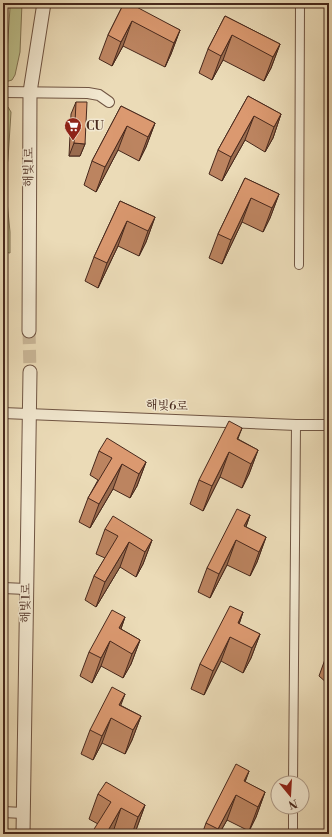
<svg xmlns="http://www.w3.org/2000/svg" width="332" height="837" viewBox="0 0 332 837" font-family="'Libre Bodoni','Noto Serif KR',serif">
<rect width="100%" height="100%" fill="#ebdbb7"/>
<filter id="stains"><feTurbulence type="fractalNoise" baseFrequency=".005" numOctaves="4"/><feColorMatrix values="0 0 0 0 .2 0 0 0 0 .09 0 0 0 0 .02 0 0 0 .5 -.17"/></filter>
<radialGradient id="worn" r=".72"><stop offset=".6" stop-color="#630" stop-opacity="0"/><stop offset="1" stop-color="#630" stop-opacity=".3"/></radialGradient>
<!-- green -->
<path fill="#bcbe8a" stroke="#827353" d="M3,3H22L20,52L15,75L12,80L5,82L10,8L3,6Z
M3,104L8,107L11,112L8,159L5,180L10,232V253L3,252Z
M3,293H4L6,401L3,400Z"/>
<g fill="none" stroke-linecap="round" stroke-linejoin="round">
<!-- tertiary-tunnel -->
<path stroke="#cab798" stroke-width="13" stroke-dasharray="13 6" stroke-linecap="butt" d="M29,331L30,372"/>
<!-- pedestrian casing -->
<g stroke="#705543" stroke-width="10">
<path id="pedestrian" d="M299,265L300,3
M293,783L296,425
M293,834V807"/>
</g>
<!-- minor casing -->
<g stroke="#705543" stroke-width="12">
<path id="minor" d="M3,92L88,93L99,95L109,102
M3,413L296,425H329
M3,588L26,589
M3,812L23,813"/>
</g>
<!-- tertiary casing -->
<g stroke="#705543" stroke-width="15">
<path id="tertiary" d="M29,331L30,92L44,3
M23,834L30,372"/>
</g>
<!-- pedestrian -->
<use href="#pedestrian" stroke="#f2e8d0" stroke-width="8"/>
<!-- minor -->
<use href="#minor" stroke="#f2e8d0" stroke-width="10"/>
<!-- tertiary -->
<use href="#tertiary" stroke="#f2e8d0" stroke-width="13"/>
</g>
<!-- wall -->
<path fill="#bc8460" stroke="#47281c" d="M124,3L180,30L171,54L165,67L123,46L112,66L99,59L108,35Z
M225,16L280,44L271,68L264,81L223,60L212,80L199,73L208,49Z
M248,96L281,114L273,138L265,152L245,140L222,181L209,174L218,150Z
M76,102L85,144L80,156H69L71,114Z
M121,106L155,123L146,147L139,161L118,150L96,192L84,185L92,161Z
M245,178L279,194L270,218L263,232L242,222L222,264L209,258L218,234Z
M120,201L155,217L146,242L139,256L118,246L98,288L85,281L94,257Z
M238,439L258,450L249,474L242,488L220,477L203,511L190,504L199,480Z
M99,451L146,462L137,486L130,498L113,489L90,528L79,522L88,498L98,480L90,475Z
M250,515L246,527L266,537L257,562L250,576L227,565L210,598L198,592L207,568Z
M105,529L152,540L143,564L136,577L120,567L96,607L85,600L94,576L105,558L96,554Z
M243,612L239,624L260,634L251,658L243,673L221,661L204,695L191,689L200,664Z
M125,617L121,629L140,640L131,664L123,678L101,666L92,683L80,676L89,652Z
M329,650V683L328,684L319,676L328,651Z
M125,694L120,705L141,716L132,740L125,754L102,743L93,760L81,754L90,730Z
M249,771L245,782L265,792L256,817L249,831L227,820L219,834H202L206,823Z
M98,794L145,805L136,830L134,834H116L89,819Z"/>
<!-- shaded-wall -->
<path fill="#996b4e" stroke="#47281c" d="M132,21L123,46L112,66L121,42Z
M180,30L171,54L165,67L174,43Z
M232,35L223,60L212,80L221,56Z
M280,44L271,68L264,81L273,57Z
M281,114L273,138L265,152L274,127Z
M254,116L245,140L222,181L231,157Z
M155,123L146,147L139,161L148,137Z
M127,126L118,150L96,192L105,167Z
M74,143L85,144L80,156H69Z
M279,194L270,218L263,232L272,208Z
M251,198L242,222L222,264L231,240Z
M155,217L146,242L139,256L148,231Z
M127,221L118,246L98,288L107,263Z
M242,428L233,452L237,439Z
M258,450L249,474L242,488L251,464Z
M229,452L220,477L203,511L212,486Z
M146,462L137,486L130,498L139,474Z
M122,464L113,489L90,528L99,504Z
M250,515L241,540L244,526Z
M266,537L257,562L250,576L259,552Z
M152,540L143,564L136,577L145,552Z
M236,540L227,565L210,598L219,574Z
M129,542L120,567L96,607L105,582Z
M243,612L235,637L238,623Z
M125,617L116,642L119,628Z
M260,634L251,658L243,673L252,648Z
M230,637L221,661L204,695L213,671Z
M140,640L131,664L123,678L132,654Z
M110,641L101,666L92,683L101,658Z
M125,694L116,718L119,705Z
M141,716L132,740L125,754L133,730Z
M111,718L102,743L93,760L102,736Z
M249,771L240,795L244,781Z
M265,792L256,817L249,831L258,807Z
M236,795L227,820L219,834H217L218,829Z
M145,805L136,830L134,834H132L138,817Z
M121,808L113,832L111,834H106Z"/>
<!-- building -->
<path fill="#db9970" stroke="#47281c" d="M124,3H129L180,30L174,43L132,21L121,42L108,35Z
M225,16L280,44L273,57L232,35L221,56L208,49Z
M248,96L281,114L274,127L254,116L231,157L218,150Z
M76,102H87L85,144L74,143Z
M121,106L155,123L148,137L127,126L105,167L92,161Z
M245,178L279,194L272,208L251,198L231,240L218,234Z
M120,201L155,217L148,231L127,221L107,263L94,257Z
M229,421L242,428L237,439L258,450L251,464L229,452L212,486L199,480Z
M107,438L146,462L139,474L122,464L99,504L88,498L112,458L99,451Z
M237,509L250,515L244,526L266,537L259,552L236,540L219,574L207,568Z
M113,516L152,540L145,552L129,542L105,582L94,576L118,536L105,529Z
M230,606L243,612L238,623L260,634L252,648L230,637L213,671L200,664Z
M112,610L125,617L119,628L140,640L132,654L110,641L101,658L89,652Z
M112,687L125,694L119,705L141,716L133,730L111,718L102,736L90,730Z
M236,764L249,771L244,781L265,792L258,807L236,795L218,829L206,823Z
M106,782L145,805L138,817L121,808L106,834H91L111,802L98,794Z"/>
<!-- icons -->
<defs>
<g id="supermarket-pin" transform="scale(0.9)"><path d="M0 17L-7.5 6A9.5 9.5 0 1 1 7.5 6Z" fill="#8f2418" stroke="#f2e8d0"/><path d="M-6-5.5h2.5l.6 2H6L4.5 2H-2.5L-4.4-4H-6ZM-1.5 3.2a1.3 1.3 0 1 0 .1 0ZM3 3.2a1.3 1.3 0 1 0 .1 0Z" fill="#fff"/></g>
</defs>
<g fill-rule="evenodd">
<use href="#supermarket-pin" x="73" y="126"/>
</g>
<g text-anchor="middle" dominant-baseline="central" stroke-width="3" stroke-linejoin="round" paint-order="stroke">
<!-- poi labels -->
<g font-size="12" font-weight="bold" fill="#47281c" stroke="#f2e8d0" text-anchor="start">
<text x="86" y="126">CU</text>
</g>
<!-- street labels -->
<g font-size="12" fill="#47281c" stroke="#f2e8d0">
<text transform="translate(29 167) rotate(-89)">해빛1로</text>
<text transform="translate(167 406) rotate(2)">해빛6로</text>
<text transform="translate(26 603) rotate(-89)">해빛1로</text>
</g>
</g>
<!-- margin -->
<rect width="332" height="837" fill="none" stroke="#ebdbb7" stroke-width="16"/>
<rect x="4" y="4" width="324" height="829" fill="none" stroke="#47281c" stroke-width="2"/>
<rect x="8" y="8" width="316" height="821" fill="none" stroke="#47281c"/>
<!-- north arrow -->
<g transform="translate(290 795) rotate(162)"><circle r="19" fill="#f2e8d0" stroke="#ae9b88"/>
<path d="M0-3L7 15L0 10L-7 15Z" fill="#8f2418"/>
<text y="-6" font-size="11" font-weight="bold" text-anchor="middle" fill="#47281c">N</text>
</g>
<rect width="100%" height="100%" filter="url(#stains)"/>
<rect width="100%" height="100%" fill="url(#worn)"/>
</svg>
